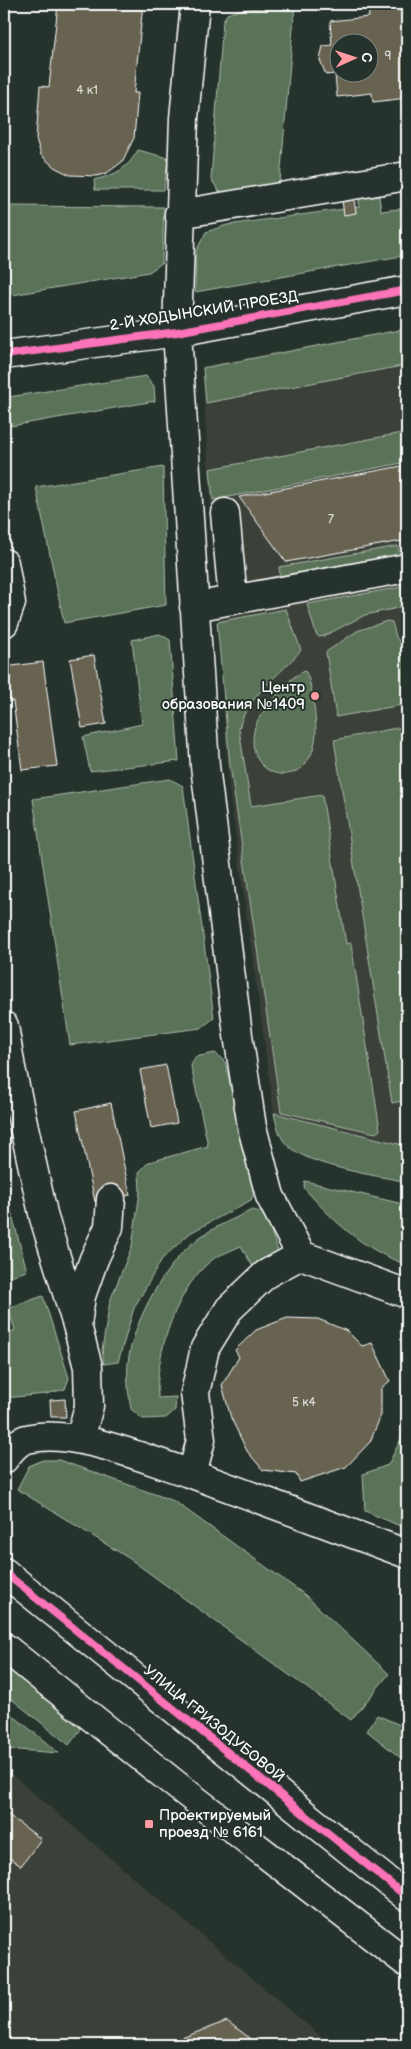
<svg xmlns="http://www.w3.org/2000/svg" width="411" height="2049" viewBox="0 0 411 2049" font-family="'Balsamiq Sans',sans-serif">
<rect width="100%" height="100%" fill="#26332d"/>
<filter id="ink" filterUnits="userSpaceOnUse"><feTurbulence type="fractalNoise" baseFrequency=".02" numOctaves="2"/><feDisplacementMap in="SourceGraphic" scale="10" xChannelSelector="R" yChannelSelector="G"/><feConvolveMatrix kernelMatrix="1 2 1 2 8 2 1 2 1" color-interpolation-filters="sRGB"/></filter>
<g filter="url(#ink)">
<!-- built -->
<path fill="#3a4138" d="M407,328V1146L274,1113L229,788L202,366Z
M4,1768L309,2026L330,2045H4Z"/>
<!-- green -->
<path fill="#5a7358" stroke="#acb9ac" d="M295,4L280,181L270,189L220,193L211,179L223,21L227,14L239,10Z
M138,150L168,158L164,190H95L94,180C117,174 126,170 138,150Z
M378,190L381,211L407,208V255L195,292L196,251L206,232L227,225L359,207V191Z
M4,206L164,207L162,263L149,272L12,295L4,286Z
M405,329L407,365L206,403L203,368Z
M146,376L154,386L155,401L11,426L8,397Z
M407,432V462L213,500L210,469Z
M163,467L166,605L64,623L36,487Z
M398,546L400,555L280,576L279,567Z
M407,586V606L365,615L324,636L319,637L316,634L307,604Z
M286,609L301,650C281,675 246,696 239,729L251,806L322,795L346,944L351,943L380,1130L376,1133L281,1112L230,765L217,622Z
M387,621L392,622L396,637L407,652V704L336,717L326,652L357,631Z
M160,634L170,640L179,761L90,771L83,737L142,724L132,640Z
M305,671C312,679 316,719 316,731C314,795 244,782 254,731C256,719 265,710 272,702C280,691 292,675 305,671Z
M407,726V1100L392,1103L334,740Z
M170,779L183,786L214,1018L201,1028L70,1045L33,799Z
M215,1053L225,1062L256,1189L251,1200L190,1233L162,1259L134,1308L118,1362L104,1364L102,1350L110,1301L132,1246L140,1192L139,1172L149,1162L208,1146L191,1066L195,1057Z
M274,1113L407,1146V1182C375,1175 310,1167 287,1145C279,1137 276,1123 274,1113Z
M305,1181L407,1205V1265C363,1249 335,1223 304,1188Z
M4,1185L27,1271L4,1278Z
M252,1210L265,1213L279,1254L253,1267L241,1246C233,1250 224,1253 216,1257C178,1282 154,1355 158,1398L176,1397L175,1410L166,1418L143,1419L131,1409C128,1392 126,1373 129,1356C136,1317 165,1265 195,1241C211,1228 234,1219 252,1210Z
M43,1296L69,1378L65,1389L46,1394L4,1398V1335L15,1330L8,1308Z
M407,1381V1529L365,1511L363,1474L388,1465L402,1437V1386Z
M43,1460H59L174,1501L305,1595L389,1674L351,1720L130,1559L17,1489L29,1466Z
M4,1660L84,1725L69,1745L4,1693Z
M4,1708L59,1753L4,1749Z
M377,1715L407,1728V1763L367,1731Z"/>
<!-- building -->
<path fill="#686351" stroke="#fff" fill-rule="evenodd" d="M58,4H143L134,93H138L134,138L122,162L107,173L97,176L70,175L54,167L41,155L36,139L40,86L49,87Z
M407,4V98L373,102L372,93L337,97L335,74L326,75L320,60L323,46L332,45L330,21L369,17L368,5ZM338,42H368V72H338Z
M354,199L356,213L344,215L342,200Z
M407,465V540L286,562L239,497Z
M94,655L106,724L82,728L70,659Z
M43,662L57,766L22,770L13,701L4,702V667Z
M166,1065L177,1123L151,1128L140,1070Z
M111,1103L130,1195L95,1202L76,1111Z
M4,1314L8,1330L4,1332Z
M287,1318L318,1319L347,1331L362,1346L372,1343L390,1381L381,1388V1415L370,1442L346,1467L300,1482L296,1474L263,1470L247,1451L231,1418L222,1385L239,1357L235,1350L256,1330Z
M65,1399L66,1417H51L50,1400Z
M4,1812L41,1839L21,1866L4,1854Z
M227,2021L259,2045H163Z"/>
<g fill="none" stroke-linecap="round" stroke-linejoin="round">
<!-- minor casing -->
<g stroke="#fff" stroke-width="31">
<path id="minor" d="M195,4L184,118L177,332L205,766L238,1035L252,1127L270,1196L301,1255L407,1294
M179,214L407,176
M4,355L177,332L407,290
M225,513L233,600
M4,563L11,603L4,623
M194,607L407,568
M4,1026L11,1068L44,1218L77,1325
M80,1439L89,1406L88,1367L77,1325L81,1296L94,1259L109,1227L111,1199
M4,1459C9,1452 18,1441 27,1439C72,1427 147,1460 192,1474L201,1440L195,1393L205,1348L229,1309L266,1274L301,1255
M192,1474L407,1554
M4,1572L407,1897
M4,1647L180,1788L407,1963"/>
</g>
<!-- minor -->
<use href="#minor" stroke="#26332d" stroke-width="28"/>
<!-- cycleway casing -->
<g stroke="#26332d" stroke-width="11">
<path id="cycleway" d="M4,355L177,332L407,290
M4,1572L407,1897"/>
</g>
<!-- cycleway -->
<use href="#cycleway" stroke="#fb73b8" stroke-width="8"/>
</g>
</g>
<!-- markers -->
<g fill="#ff9aa2" stroke="#26332d" stroke-width="2">
<circle cx="315" cy="696" r="5"/>
<rect x="144" y="1819" width="10" height="10" rx="2.5"/>
</g>
<g text-anchor="middle" dominant-baseline="central" stroke-width="4" stroke-linejoin="round" paint-order="stroke">
<!-- number labels -->
<g font-size="12" fill="#d9d8d4">
<text x="388" y="56">9</text>
<text x="87" y="90">4 к1</text>
<text x="331" y="519">7</text>
<text x="304" y="1402">5 к4</text>
</g>
<!-- street labels -->
<g font-size="15" fill="#fff" stroke="#26332d">
<text transform="translate(204 311) rotate(-9)">2-Й ХОДЫНСКИЙ ПРОЕЗД</text>
<text transform="translate(214 1724) rotate(39)">УЛИЦА ГРИЗОДУБОВОЙ</text>
</g>
<!-- poi labels -->
<g font-size="15" fill="#fff" stroke="#26332d" text-anchor="end">
<text x="305" y="687">Центр<tspan x="305" dy="17">образования №1409</tspan></text>
<text x="159" y="1815" text-anchor="start">Проектируемый<tspan x="159" dy="17">проезд № 6161</tspan></text>
</g>
</g>
<!-- margin -->
<rect width="411" height="2049" fill="none" stroke="#26332d" stroke-width="20"/>
<rect x="10" y="10" width="391" height="2029" fill="none" stroke="#fff" stroke-width="2" filter="url(#ink)"/>
<!-- north arrow -->
<g transform="translate(354 58) rotate(87)"><circle r="24" fill="#26332d" stroke="#7d8581"/>
<path d="M0-4L9 19L0 12L-9 19Z" fill="#ff9aa2"/>
<text y="-8" font-size="14" font-weight="bold" text-anchor="middle" fill="#ffffff">С</text>
</g>
</svg>
